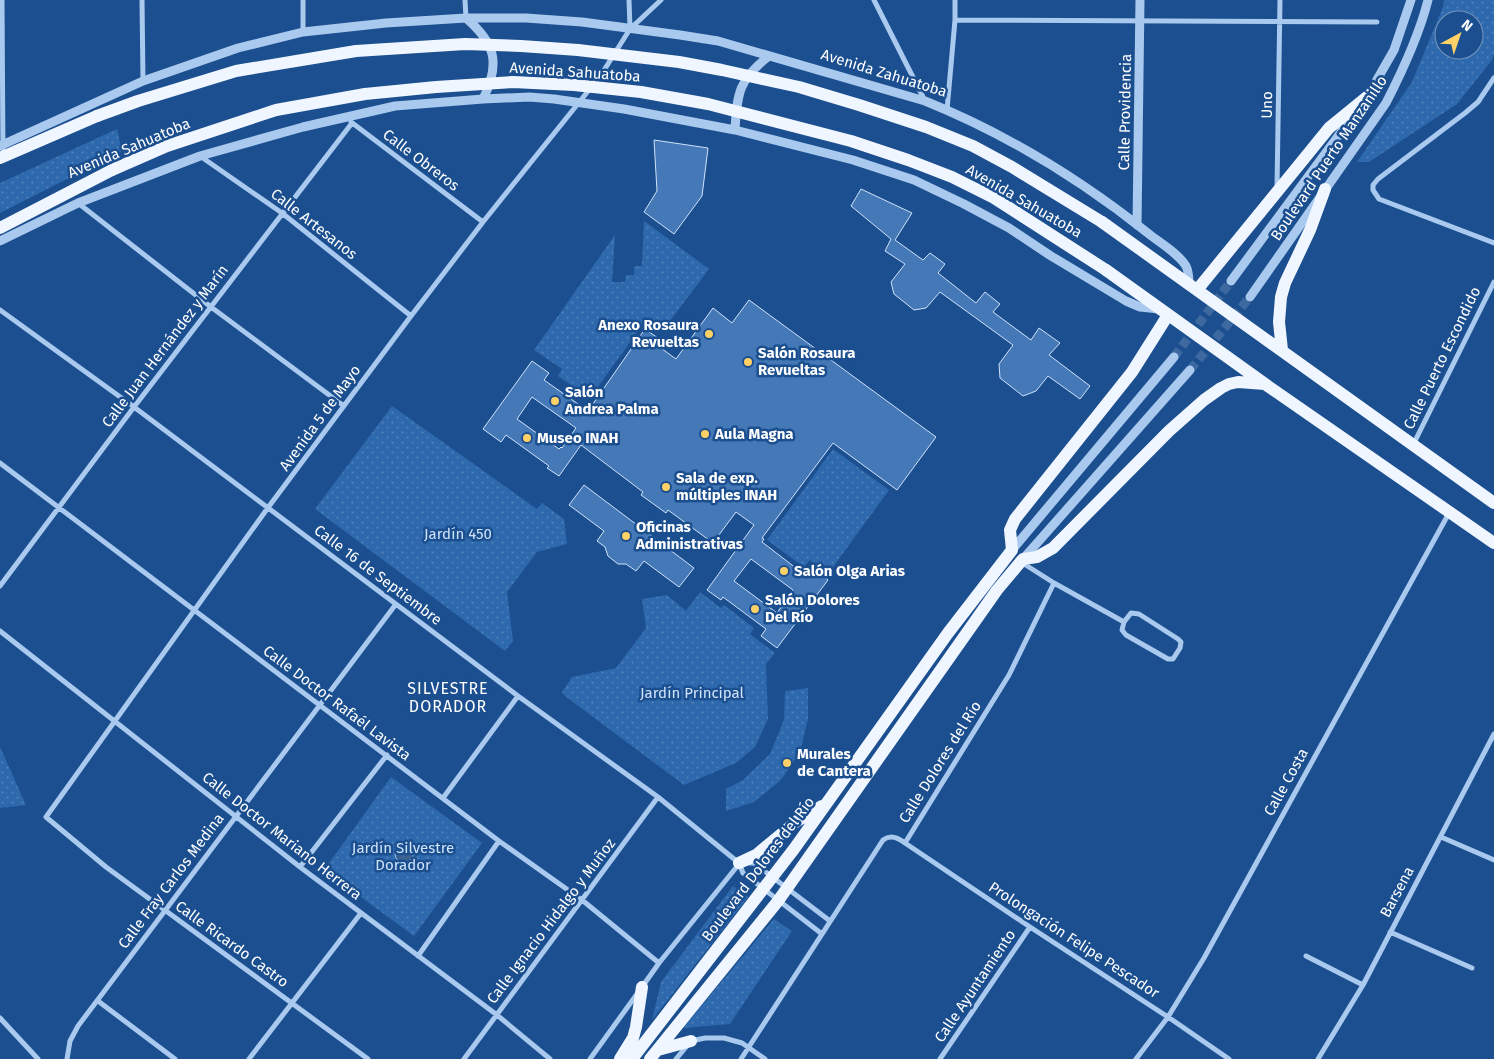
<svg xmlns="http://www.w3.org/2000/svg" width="1494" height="1059" viewBox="0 0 1494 1059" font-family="'Fira Sans',sans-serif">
<defs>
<pattern id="grass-dots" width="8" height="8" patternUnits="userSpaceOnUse" patternTransform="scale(1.25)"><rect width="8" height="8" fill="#2e69ad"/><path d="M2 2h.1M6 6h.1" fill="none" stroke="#4d80b9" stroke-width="1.8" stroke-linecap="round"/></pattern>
<pattern id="water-ripples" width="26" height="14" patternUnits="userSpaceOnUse" patternTransform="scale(1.25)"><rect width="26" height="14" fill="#3c6290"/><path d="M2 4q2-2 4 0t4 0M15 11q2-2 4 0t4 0" fill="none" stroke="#597aa1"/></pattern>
</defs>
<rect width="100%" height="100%" fill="#1b4f8f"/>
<!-- grass -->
<path fill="url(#grass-dots)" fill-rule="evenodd" d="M1444,0H1494V54L1492,60L1457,104L1369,162H1357L1412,82L1443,7ZM1444,20H1474V50H1444Z
M117,129L122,151L0,213V183Z
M644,221L709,269L664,329L648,317L590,398L558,376L562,369L534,350L615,235L612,282H625L626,275H634V266H642Z
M392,406L537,509L542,503L564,519L567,544L537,552L507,592L513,641L505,651L315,509Z
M833,449L889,490L828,574L810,560L804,567L767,540Z
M700,592L721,608L724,605L754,628L750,634L775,653L766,664L768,719L755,747L736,763L684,785L565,696L562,692L572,677L616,668L646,628L642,599L667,595L686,611Z
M808,688V719L800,752L781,780L754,802L726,811V789L743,780L770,754L784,720L785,691Z
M0,747L26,805L0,808Z
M391,777L482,843L414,936L324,870Z
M733,886L748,897L652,1020L661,982Z
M774,919L792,931L730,1024L683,1028Z"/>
<!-- water -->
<path fill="url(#water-ripples)" stroke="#9cc4f0" d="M395 854a9 9 0 1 1 18 0a9 9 0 1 1-18 0Z"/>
<!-- building -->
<path fill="#4478b7" stroke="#cfe3fa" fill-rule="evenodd" d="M654,140L708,148L702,196L674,234L644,212L657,191Z
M861,189L912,213L895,240L923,260L930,253L945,264L938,273L976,303L985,292L1000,304L993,312L1031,340L1039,328L1060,343L1049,355L1090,386L1080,399L1048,376L1036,391L1023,396L1000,378L999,364L1013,345L940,292L926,308L914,310L894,294L891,282L905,264L885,251L891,239L851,206Z
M749,300L936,437L897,490L833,443L762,538L764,539L762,542L805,575L811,567L828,580L777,648L761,636L766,629L723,597L721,600L707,590L754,525L736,512L713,543L668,510L666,513L641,495L643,492L581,445L559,476L547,468L549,466L506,435L501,442L483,429L532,361L549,373L544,380L588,411L645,329L658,338L654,343L676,359L713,308L732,323ZM532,397L576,428L562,448L561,447L559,449L517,419ZM751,559L793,590L777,613L734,581Z
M584,485L694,568L679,587L644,561L636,571L626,564H618L608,556L605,547L597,541L604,531L569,505Z"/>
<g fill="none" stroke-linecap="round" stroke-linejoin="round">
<!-- tertiary-tunnel -->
<path stroke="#3d69a0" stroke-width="9" stroke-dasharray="9 4.5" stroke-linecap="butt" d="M1174,357L1231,281
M1190,370L1250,297"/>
<!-- minor -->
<path stroke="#a9c9ee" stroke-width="5" d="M2,0L3,156
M142,0L143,81
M303,0V32
M465,0L466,18
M629,0L630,28
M874,0L925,101
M955,20L1377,22
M1494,78L1478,102L1465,113L1378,179L1373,185V190L1379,199L1494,243
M947,110L955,20V0
M351,122L483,222
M200,156L282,213L411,316
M1277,187L1280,0
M78,203L211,307L344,406
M0,310L134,407L518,696L658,797L739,863L743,873L822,934
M1413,445L1494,282
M0,463L499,841L582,900L659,963
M1021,562L1054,583L1124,622L1131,613L1139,614L1178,639L1181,642L1180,648L1173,659H1168L1126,635L1122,630L1124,622
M0,586L134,407L352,123
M0,631L300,867L497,1015L550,1059
M443,798L518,696
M1441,837L1494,860
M905,843L1009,675L1054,583
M747,863H754L830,921
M300,867L387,755
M1390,932L1472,968
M418,956L499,841
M1306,956L1363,985
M642,987L659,963L739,864
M98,1001L175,1059
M0,1018L38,1059
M67,1059L70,1041L78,1026L396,604
M249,1059L361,913
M368,1059L106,867L46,817L267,509L411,316L483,222L601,75L630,29L661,0
M464,1059L658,797
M590,1059L637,994
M676,1059L691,1041L705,1038H724L742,1043L765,1059
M741,1059L883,840C891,834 898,838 905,843L1030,927L1168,1017L1229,1059
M940,1059L1030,927
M1136,1059L1168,1017L1204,958L1449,513
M1318,1059L1363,985L1494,734"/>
<!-- tertiary -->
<path stroke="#a9c9ee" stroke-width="9" d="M466,18C495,43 501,63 483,99
M735,130C737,93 739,79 769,56
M0,146L143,81L238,48L303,32L386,23L466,18H526L582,22L680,35L718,41L925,101C1007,134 1080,179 1149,234C1160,243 1178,253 1186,266C1189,272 1189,279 1189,285
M1137,225L1140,0
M0,241L78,203L200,156L303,127L395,106L483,99L529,97L554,99L624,109L735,130L853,160L914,180L964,204L1009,228L1051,256L1126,301L1140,307L1159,309
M1231,281L1367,97L1394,50L1411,0
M1250,297L1386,103C1403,70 1419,36 1428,0
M1012,550L1174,357
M1023,559L1190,370"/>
<!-- primary -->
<path stroke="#f0f6ff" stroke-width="12" d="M0,158L97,116
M1102,222L1494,503
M0,228L112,170
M1106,270L1265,384L1494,543
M1197,290L1329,128L1367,97
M1282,350L1279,322L1281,297L1285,283L1310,230L1325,189
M739,863L756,855L797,821L822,806
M658,1050L691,1041
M620,1059L633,1038L636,1027L642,987
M632,1059L794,849L948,633L1012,550L1010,530L1015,519L1132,372L1168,315
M650,1059L778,901L997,590L1023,559L1037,557L1053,548L1169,431L1204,400L1221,388L1229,384L1238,382L1265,384"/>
<!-- primary-bridge -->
<path stroke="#f0f6ff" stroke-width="12" d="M97,116L138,101L236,71L356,51L465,44L521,46L578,50L679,62L722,70L799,87L859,105L926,127L973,146L1012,167L1102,222
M112,170L167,146L276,110L365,94L436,87L513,82L574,85L641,92L708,104L851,141L908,160L952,177L994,198L1106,270"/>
</g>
<!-- markers -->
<g fill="#ffd166" stroke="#1b4f8f" stroke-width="2">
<circle cx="709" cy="334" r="5"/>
<circle cx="748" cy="362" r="5"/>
<circle cx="555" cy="401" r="5"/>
<circle cx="705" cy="434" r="5"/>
<circle cx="527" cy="438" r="5"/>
<circle cx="666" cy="487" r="5"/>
<circle cx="626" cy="536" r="5"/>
<circle cx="784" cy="571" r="5"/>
<circle cx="755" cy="609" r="5"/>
<circle cx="787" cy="763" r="5"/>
</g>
<g text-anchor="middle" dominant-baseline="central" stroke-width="5" stroke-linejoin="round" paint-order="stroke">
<!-- street labels -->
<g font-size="15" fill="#fff" stroke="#1b4f8f">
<text transform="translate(575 72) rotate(4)">Avenida Sahuatoba</text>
<text transform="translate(884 73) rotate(17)">Avenida Zahuatoba</text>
<text transform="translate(1267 105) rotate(-89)">Uno</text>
<text transform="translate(1125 112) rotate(-89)">Calle Providencia</text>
<text transform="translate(129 148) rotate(-23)">Avenida Sahuatoba</text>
<text transform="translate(1329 158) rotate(-56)">Boulevard Puerto Manzanillo</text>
<text transform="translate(421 160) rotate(37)">Calle Obreros</text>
<text transform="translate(1024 201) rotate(30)">Avenida Sahuatoba</text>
<text transform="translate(314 224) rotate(38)">Calle Artesanos</text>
<text transform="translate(165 346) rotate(-53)">Calle Juan Hernández y Marín</text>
<text transform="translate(1442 358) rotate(-64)">Calle Puerto Escondido</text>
<text transform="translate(320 418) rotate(-54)">Avenida 5 de Mayo</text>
<text transform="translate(378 575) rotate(37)">Calle 16 de Septiembre</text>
<text transform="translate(337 703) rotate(37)">Calle Doctor Rafaél Lavista</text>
<text transform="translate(940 762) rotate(-58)">Calle Dolores del Río</text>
<text transform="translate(1286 782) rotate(-61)">Calle Costa</text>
<text transform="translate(282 836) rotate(38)">Calle Doctor Mariano Herrera</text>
<text transform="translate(758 869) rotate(-53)">Boulevard Dolores del Río</text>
<text transform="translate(171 881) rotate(-53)">Calle Fray Carlos Medina</text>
<text transform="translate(1397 892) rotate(-62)">Barsena</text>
<text transform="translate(551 921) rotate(-53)">Calle Ignacio Hidalgo y Muñoz</text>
<text transform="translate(1074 940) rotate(33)">Prolongación Felipe Pescador</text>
<text transform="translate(232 944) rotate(36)">Calle Ricardo Castro</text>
<text transform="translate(975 986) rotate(-56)">Calle Ayuntamiento</text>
</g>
<!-- poi labels -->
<g font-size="15" font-weight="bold" fill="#fff" stroke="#1b4f8f" text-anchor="start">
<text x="699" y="325" text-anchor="end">Anexo Rosaura<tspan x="699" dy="17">Revueltas</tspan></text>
<text x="758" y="353">Salón Rosaura<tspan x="758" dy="17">Revueltas</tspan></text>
<text x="565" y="392">Salón<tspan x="565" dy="17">Andrea Palma</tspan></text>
<text x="715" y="434">Aula Magna</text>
<text x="537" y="438">Museo INAH</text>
<text x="676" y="478">Sala de exp.<tspan x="676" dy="17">múltiples INAH</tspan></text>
<text x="636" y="527">Oficinas<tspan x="636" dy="17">Administrativas</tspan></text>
<text x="794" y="571">Salón Olga Arias</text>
<text x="765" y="600">Salón Dolores<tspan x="765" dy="17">Del Río</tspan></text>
<text x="797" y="754">Murales<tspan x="797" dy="17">de Cantera</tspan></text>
</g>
<!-- park labels -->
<g font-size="15" fill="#cfe3fa" stroke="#1b4f8f">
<text x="458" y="534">Jardín 450</text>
<text x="692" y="693">Jardín Principal</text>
<text x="403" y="848">Jardín Silvestre<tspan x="403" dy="17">Dorador</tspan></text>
</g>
<!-- neighbourhood labels -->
<g font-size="16" letter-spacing="1" fill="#fff" stroke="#1b4f8f">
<text x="448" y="688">SILVESTRE<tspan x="448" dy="18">DORADOR</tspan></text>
</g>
</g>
<!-- north arrow -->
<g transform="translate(1459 35) rotate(40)"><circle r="24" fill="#1b4f8f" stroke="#7695bc"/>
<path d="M0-4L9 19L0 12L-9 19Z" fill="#ffd166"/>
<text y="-8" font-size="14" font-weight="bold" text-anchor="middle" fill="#ffffff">N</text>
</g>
</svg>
